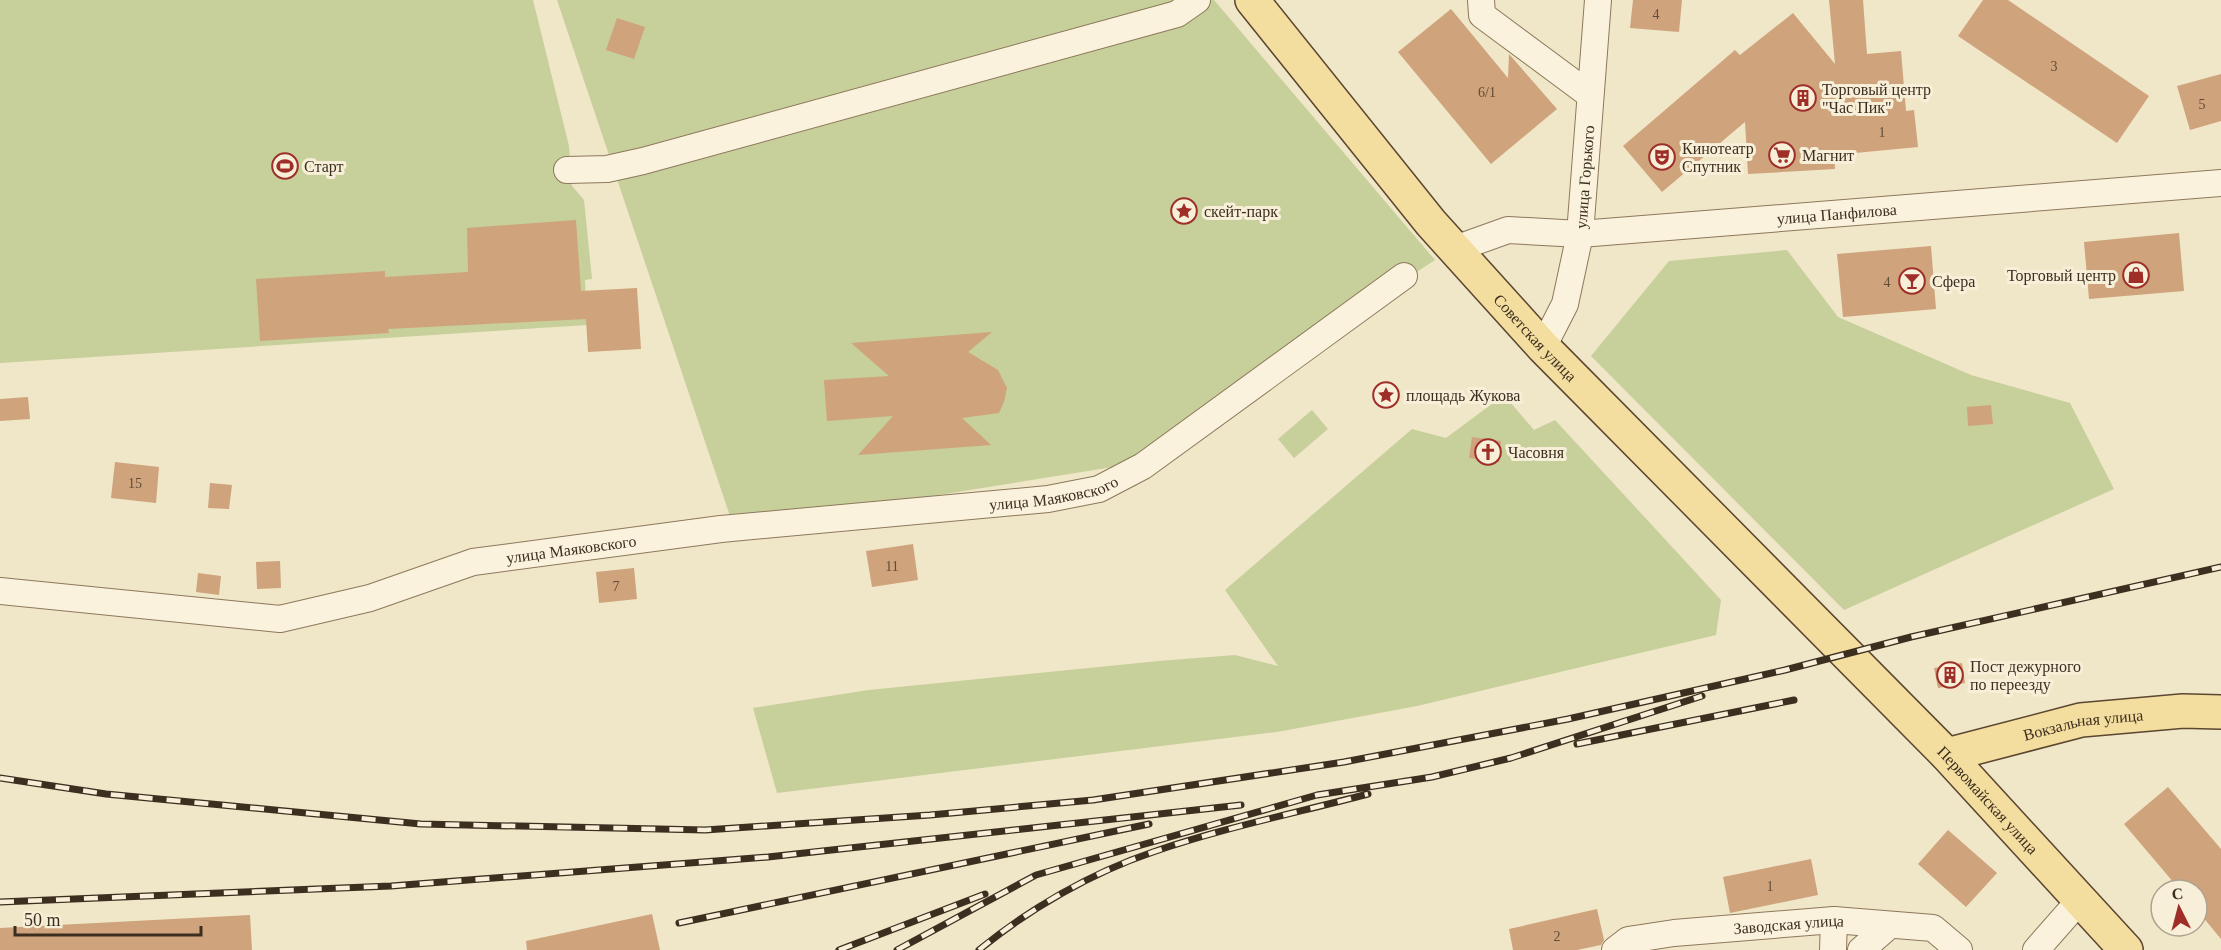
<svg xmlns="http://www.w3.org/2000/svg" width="2221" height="950" viewBox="0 0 2221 950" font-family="Georgia,serif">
<rect width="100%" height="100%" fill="#f0e6c8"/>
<!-- green -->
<path fill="#c7cf9b" d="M0,0H533L569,146L572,186L584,200L592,279L585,280L587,325L0,363Z
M557,0H1214L1435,260L1119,466L734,528Z
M1787,250L1838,317L1971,375L2070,403L2114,489L1844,610L1591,356L1669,261Z
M1504,395L1534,430L1555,420L1721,600L1716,635L1417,706L1277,732L777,793L753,708L869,690L1159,661L1235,655L1278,666L1225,590L1412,429L1446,438Z
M1312,410L1328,429L1294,458L1278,439Z"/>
<!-- building -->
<path fill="#cfa37c" d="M1633,0H1682L1679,32L1630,28Z
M1829,0H1863L1867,54L1901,51L1906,111L1914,110L1918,147L1834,155L1835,169L1748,174L1745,122L1662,192L1623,146L1735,50L1740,55L1793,13L1835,64Z
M1983,0H2008L2149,96L2117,143L1958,36Z
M1451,9L1508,78L1509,54L1557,109L1491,164L1398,52Z
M617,18L645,27L634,59L606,50Z
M2221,74V121L2190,130L2177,86Z
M576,220L581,291L637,288L641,349L588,352L586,319L388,329L389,333L260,341L256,279L385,271V277L468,272L467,228Z
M2179,233L2184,291L2089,299L2084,242Z
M1931,246L1936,309L1843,317L1837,254Z
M992,332L968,352L998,370L1007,388L1004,402L999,413L962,418L991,445L858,455L893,416L827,421L824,380L889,376L851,343Z
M28,397L30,419L0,421V399Z
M1991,405L1993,424L1968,426L1967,407Z
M1472,437L1501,441L1499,462L1469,458Z
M115,462L159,467L156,503L111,498Z
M210,483L232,485L229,509L208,508Z
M913,544L918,580L872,587L866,551Z
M280,561L281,588L257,589L256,562Z
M634,568L637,599L599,603L596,572Z
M198,573L221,576L219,595L196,592Z
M1962,663L1965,683L1938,688L1934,668Z
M2168,787L2221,849V939L2197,910V890H2180L2124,824Z
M1948,830L1997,873L1966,907L1918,864Z
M1811,859L1818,895L1730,913L1723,877Z
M1597,909L1604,940L1601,945L1577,950H1513L1509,929Z
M652,914L660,950H527L526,941Z
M250,915L252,950H0V928Z"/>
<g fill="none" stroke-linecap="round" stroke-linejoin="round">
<!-- minor casing -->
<g stroke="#8d785c" stroke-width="28">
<g id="minor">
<path d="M1481,0L1482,15L1590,95"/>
<path d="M567,170L607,169L643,161L1177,14L1197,0"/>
<path id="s1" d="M1455,249L1508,230L1580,234L2221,183"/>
<path id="s2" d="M1543,347L1565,304L1580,234L1598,0"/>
<path id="s3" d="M0,591L280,619L370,598L473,562L721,529L1048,499L1099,489L1143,466L1404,276"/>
<path id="s4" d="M1615,950L1628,940L1674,933L1834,920L1933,928L1959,950"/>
<path d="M1833,950L1834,920"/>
<path d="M1861,950L1890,925"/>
<path d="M2036,950L2079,901"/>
</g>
</g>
<!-- major casing -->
<g stroke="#5b4630" stroke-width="36">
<g id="major">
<path id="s5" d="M1252,0L1431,223L1543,347L1947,755L2126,950"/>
<path id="s6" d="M1947,755L2081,720L2183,711L2221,712"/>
</g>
</g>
<!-- minor -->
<use href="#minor" stroke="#faf2dc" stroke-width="26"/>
<!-- major -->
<use href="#major" stroke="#f3dd9f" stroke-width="33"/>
<!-- rail casing -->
<g stroke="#3d2f20" stroke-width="7">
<path id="rail" d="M1577,744L1794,700
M0,778L106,794L421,824L705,830L930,815L1093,800L1344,762L1568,719L1785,670L1911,637L2221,567
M0,902L391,886L768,857L1241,805
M679,923L1149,824
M839,950L985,894
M897,950L1036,875L1317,795L1432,777L1511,758L1702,696
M979,950C1029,909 1091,873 1153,852C1222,828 1296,813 1368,794"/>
</g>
<!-- rail -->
<use href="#rail" stroke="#f7efd8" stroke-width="4.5" stroke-dasharray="14" stroke-linecap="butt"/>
</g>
<!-- icons -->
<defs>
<g id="building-ring" transform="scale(1.35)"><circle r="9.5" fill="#f7efd8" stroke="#9f2e29" stroke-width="1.5"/><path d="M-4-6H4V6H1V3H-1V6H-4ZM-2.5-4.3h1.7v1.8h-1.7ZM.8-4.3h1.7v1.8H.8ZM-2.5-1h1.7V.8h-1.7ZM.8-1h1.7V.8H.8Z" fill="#9f2e29"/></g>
<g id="supermarket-ring" transform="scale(1.35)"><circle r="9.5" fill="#f7efd8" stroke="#9f2e29" stroke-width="1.5"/><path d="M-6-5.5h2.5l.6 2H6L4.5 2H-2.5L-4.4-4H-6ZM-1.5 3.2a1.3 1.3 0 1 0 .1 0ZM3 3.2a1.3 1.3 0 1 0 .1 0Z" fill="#9f2e29"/></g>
<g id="theatre-ring" transform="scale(1.35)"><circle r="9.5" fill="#f7efd8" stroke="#9f2e29" stroke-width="1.5"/><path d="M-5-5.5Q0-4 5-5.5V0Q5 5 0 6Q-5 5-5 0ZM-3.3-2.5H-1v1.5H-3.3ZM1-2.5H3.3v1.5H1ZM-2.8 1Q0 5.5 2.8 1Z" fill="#9f2e29"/></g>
<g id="stadium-ring" transform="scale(1.35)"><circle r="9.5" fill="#f7efd8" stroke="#9f2e29" stroke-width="1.5"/><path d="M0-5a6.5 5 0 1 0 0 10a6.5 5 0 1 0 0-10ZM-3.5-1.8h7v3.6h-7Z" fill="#9f2e29"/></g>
<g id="sight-ring" transform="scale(1.35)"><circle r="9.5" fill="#f7efd8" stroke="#9f2e29" stroke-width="1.5"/><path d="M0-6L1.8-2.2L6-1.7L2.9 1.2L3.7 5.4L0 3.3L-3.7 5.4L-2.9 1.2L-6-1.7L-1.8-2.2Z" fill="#9f2e29"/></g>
<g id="shop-ring" transform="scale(1.35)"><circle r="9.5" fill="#f7efd8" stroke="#9f2e29" stroke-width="1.5"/><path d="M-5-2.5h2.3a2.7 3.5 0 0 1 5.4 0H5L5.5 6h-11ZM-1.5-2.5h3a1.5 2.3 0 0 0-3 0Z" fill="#9f2e29"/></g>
<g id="bar-ring" transform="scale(1.35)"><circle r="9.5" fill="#f7efd8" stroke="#9f2e29" stroke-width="1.5"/><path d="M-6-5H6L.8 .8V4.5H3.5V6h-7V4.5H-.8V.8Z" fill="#9f2e29"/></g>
<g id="church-ring" transform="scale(1.35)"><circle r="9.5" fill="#f7efd8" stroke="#9f2e29" stroke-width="1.5"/><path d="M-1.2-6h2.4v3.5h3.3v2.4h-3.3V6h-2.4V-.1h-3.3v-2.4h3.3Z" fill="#9f2e29"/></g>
</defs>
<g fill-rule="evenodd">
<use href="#building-ring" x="1803" y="98"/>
<use href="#supermarket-ring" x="1782" y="155"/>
<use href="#theatre-ring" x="1662" y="157"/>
<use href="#stadium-ring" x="285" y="166"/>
<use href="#sight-ring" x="1184" y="211"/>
<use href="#shop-ring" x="2136" y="275"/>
<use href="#bar-ring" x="1912" y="281"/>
<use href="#sight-ring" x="1386" y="395"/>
<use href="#church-ring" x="1488" y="452"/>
<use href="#building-ring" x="1950" y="675"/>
</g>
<g text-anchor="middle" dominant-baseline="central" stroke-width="6" stroke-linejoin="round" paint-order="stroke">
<!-- number labels -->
<g font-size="14" fill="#624c37">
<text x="1656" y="14">4</text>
<text x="2054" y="66">3</text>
<text x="1487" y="92">6/1</text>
<text x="2202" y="104">5</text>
<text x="1882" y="132">1</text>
<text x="1887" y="282">4</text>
<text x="135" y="483">15</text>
<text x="892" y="566">11</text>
<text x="616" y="586">7</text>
<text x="1770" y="886">1</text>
<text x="1557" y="936">2</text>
</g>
<!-- poi labels -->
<g font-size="16" fill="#3d2f20" stroke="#f7efd8" text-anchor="start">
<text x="1822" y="89">Торговый центр<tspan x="1822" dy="18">"Час Пик"</tspan></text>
<text x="1682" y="148">Кинотеатр<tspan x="1682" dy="18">Спутник</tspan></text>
<text x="1802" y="155">Магнит</text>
<text x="304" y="166">Старт</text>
<text x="1204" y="211">скейт-парк</text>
<text x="2116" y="275" text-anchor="end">Торговый центр</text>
<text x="1932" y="281">Сфера</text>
<text x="1406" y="395">площадь Жукова</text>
<text x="1508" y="452">Часовня</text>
<text x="1970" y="666">Пост дежурного<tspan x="1970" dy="18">по переезду</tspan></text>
</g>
<!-- street labels -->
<g font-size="16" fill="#3d2f20" stroke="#f7efd8">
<text stroke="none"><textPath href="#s2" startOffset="177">улица Горького</textPath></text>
<text stroke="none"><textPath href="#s1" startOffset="386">улица Панфилова</textPath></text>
<text stroke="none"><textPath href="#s5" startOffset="441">Советская улица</textPath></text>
<text stroke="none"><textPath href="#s3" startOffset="1068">улица Маяковского</textPath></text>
<text stroke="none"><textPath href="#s3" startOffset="582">улица Маяковского</textPath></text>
<text stroke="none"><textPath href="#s6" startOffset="140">Вокзальная улица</textPath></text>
<text stroke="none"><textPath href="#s5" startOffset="1088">Первомайская улица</textPath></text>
<text stroke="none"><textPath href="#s4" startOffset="178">Заводская улица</textPath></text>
</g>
</g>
<!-- north arrow -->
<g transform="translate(2179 908) rotate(354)"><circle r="28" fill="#f7efd8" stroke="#ada28e" stroke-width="1.5"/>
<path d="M0-4.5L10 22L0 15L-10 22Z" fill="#9f2e29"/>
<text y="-9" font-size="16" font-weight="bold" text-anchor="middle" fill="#3d2f20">С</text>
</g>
<!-- scale -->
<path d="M15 926v9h186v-9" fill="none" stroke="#3d2f20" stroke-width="3"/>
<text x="24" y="926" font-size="18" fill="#3d2f20" stroke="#f7efd8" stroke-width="4.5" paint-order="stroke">50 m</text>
</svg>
